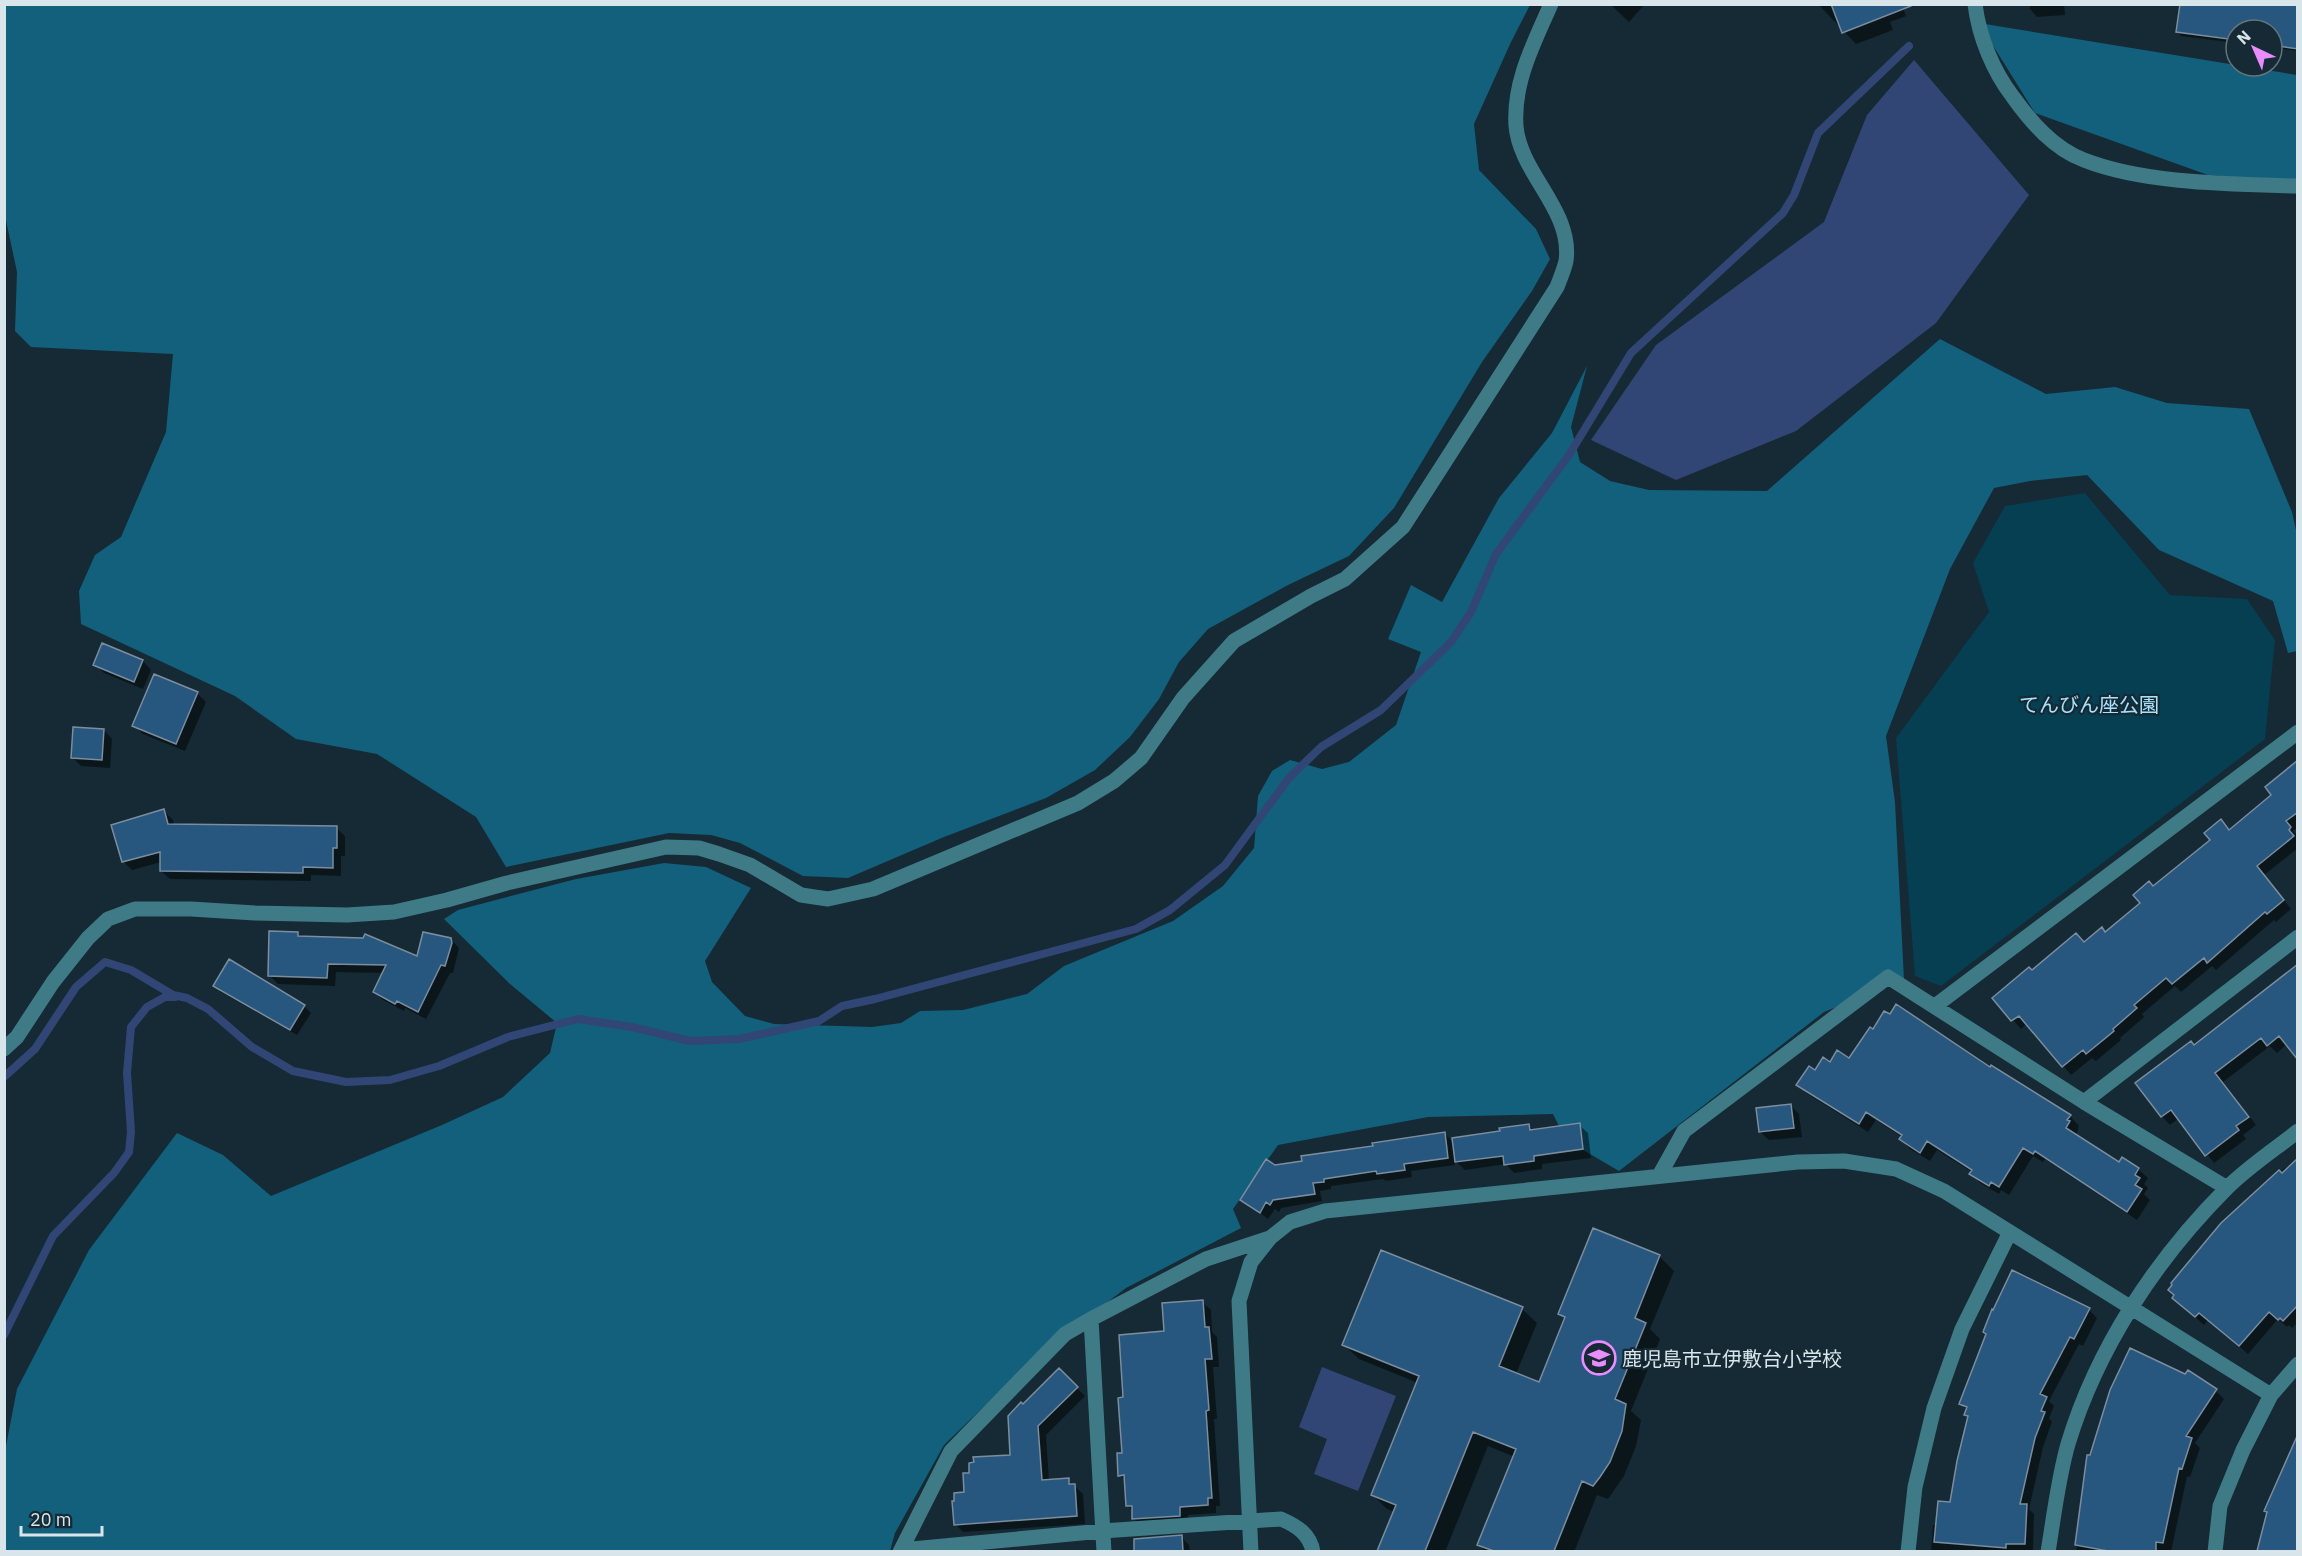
<svg xmlns="http://www.w3.org/2000/svg" width="2302" height="1556" viewBox="0 0 2302 1556" font-family="'IBM Plex Sans','Noto Sans JP',sans-serif">
<rect width="100%" height="100%" fill="#152a34"/>
<!-- green -->
<path fill="#063e52" d="M2085,493L2170,595L2247,599L2275,640L2265,739L1941,986L1915,976L1896,738L1989,612L1973,563L2005,506Z"/>
<!-- forest -->
<path fill="#12607c" d="M4,5H1530L1511,42L1474,124L1479,170L1536,229L1550,259L1532,291L1482,362L1394,508L1349,556L1288,585L1208,629L1179,662L1159,699L1130,737L1095,770L1046,798L944,837L848,878L803,876L740,843L711,835L669,833L506,867L476,817L377,754L296,739L235,696L81,624L79,591L95,555L121,537L166,432L173,354L31,347L15,331L17,272L4,211Z
M1979,23L2297,75V181L2208,175L2035,113Z
M1940,339L2046,394L2115,387L2167,403L2249,409L2292,512L2297,535V651L2288,653L2273,601L2159,550L2087,475L2030,481L1994,488L1950,569L1886,736L1895,802L1904,980L1824,1012L1619,1171L1566,1140L1553,1114L1428,1117L1278,1145L1233,1209L1241,1228L1126,1288L1034,1358L944,1445L895,1533L890,1551L6,1552L4,1542L5,1451L17,1389L89,1250L177,1133L223,1155L271,1196L442,1125L503,1097L550,1053L557,1023L510,984L444,919L458,910L576,879L664,863L706,867L751,888L705,961L712,982L745,1016L774,1024L872,1027L901,1023L920,1011L963,1010L1027,994L1064,966L1173,921L1223,886L1254,848L1258,796L1272,771L1290,760L1322,769L1349,762L1396,725L1421,652L1388,639L1411,585L1442,602L1499,498L1552,433L1587,366L1571,427L1580,462L1610,481L1649,490L1767,491Z"/>
<!-- water -->
<path fill="#324675" d="M1914,60L2029,195L1936,323L1796,431L1676,480L1591,440L1656,345L1824,222L1867,115Z
M1322,1367L1396,1396L1358,1491L1314,1474L1327,1439L1299,1427Z"/>
<!-- shadow -->
<path fill="#0007" d="M1610,4H1645L1629,22Z
M1818,4H1912L1903,8L1906,16L1890,22L1893,30L1856,44Z
M2030,4H2064L2065,15L2037,17L2030,9Z
M2298,4V51L2272,48V30H2236V43L2181,36L2177,32Z
M143,661L151,670L143,689L104,673L95,664Z
M197,693L206,702L185,751L143,734L134,725Z
M104,730L112,739L110,768L81,766L72,757Z
M2298,762V827L2293,831L2298,836L2296,839L2298,848L2264,875L2291,909L2276,922L2274,920L2216,970L2212,966L2181,992L2175,986L2142,1014L2144,1017L2120,1038L2121,1040L2096,1061L2092,1058L2071,1075L2027,1023L2021,1029L1994,998L2032,972L2105,933L2143,903L2153,887L2212,840L2221,821L2230,831L2273,795Z
M164,811L173,820L174,825L336,828L345,836V856H341V876L311,875V881L170,879L161,871V862L132,870L123,861Z
M297,933L302,938L418,959L451,939L459,948L453,973H450L426,1019L405,1008L404,1011L383,1000L374,992L384,973L336,972L335,986L278,984L270,976Z
M230,961L304,1006L311,1013L297,1035L221,992L215,985Z
M2298,966L2287,1044L2277,1053L2270,1046L2223,1082L2256,1125L2243,1135L2246,1139L2214,1163L2179,1118L2170,1125L2162,1116L2194,1047Z
M1850,1060L1991,1069L2070,1116L2079,1126L2076,1136L2119,1164L2138,1169L2148,1178L2144,1184L2148,1188L2144,1194L2150,1200L2137,1220L2045,1159L2043,1162L2033,1156L2009,1195L2001,1190L1999,1194L1980,1183L1971,1173L1972,1172L1937,1150L1930,1161L1910,1149L1901,1139L1902,1137L1876,1120L1868,1132L1808,1094L1798,1085L1830,1064Z
M1791,1106L1799,1114L1802,1137L1769,1140L1760,1132Z
M1529,1125L1534,1131L1579,1125L1588,1133L1591,1158L1542,1164V1169L1514,1173L1506,1164L1465,1170L1454,1160L1455,1165L1411,1171L1412,1177L1386,1181L1383,1179L1331,1186V1189L1320,1191L1322,1201L1281,1208L1279,1212L1275,1209L1268,1219L1242,1199L1275,1167L1444,1133L1454,1143Z
M2298,1160V1322L2292,1328L2289,1325L2287,1327L2278,1319L2248,1354L2208,1320L2204,1325L2174,1298L2222,1224L2282,1170Z
M1659,1256L1674,1271L1650,1329L1660,1339L1631,1411L1641,1420L1636,1446L1624,1476L1608,1499L1597,1495L1574,1552H1486L1479,1545L1515,1457L1488,1446L1445,1552H1379L1395,1512L1387,1509L1373,1495L1418,1383L1359,1359L1344,1345L1522,1309L1537,1323L1516,1374L1540,1384L1565,1319L1560,1314Z
M1202,1302L1211,1310L1212,1332L1217,1337L1219,1367H1213L1217,1419H1214L1220,1506H1216V1513L1188,1515V1524L1142,1527L1134,1519L1133,1511L1128,1506L1126,1482L1120,1475L1123,1454L1125,1399L1166,1333Z
M2089,1310L2097,1318L2083,1346L2079,1344L2049,1401L2054,1406L2049,1418L2052,1422L2043,1447L2029,1509L2034,1514L2033,1552H1931L1933,1525H1937L1952,1504L1969,1418L1965,1414L1967,1410L1961,1404Z
M1059,1370L1085,1396L1046,1435L1049,1481L1068,1480L1083,1494L1085,1524L963,1532L955,1524L971,1474L1012,1456L1023,1407Z
M2188,1372L2216,1391L2224,1399L2195,1443L2200,1448L2190,1477L2187,1476L2171,1552H2076L2091,1457Z
M2298,1438V1552H2259L2268,1513L2291,1453L2289,1451Z
M1181,1537L1189,1545L1190,1552H1136L1135,1540Z"/>
<g fill="none" stroke-linecap="round" stroke-linejoin="round">
<!-- stream -->
<path stroke="#324675" stroke-width="8" d="M4,1077L35,1049L76,987L105,962L131,970L173,995L187,998L208,1009L252,1047L293,1071L346,1082L390,1080L439,1066L508,1037L578,1019L632,1027L690,1041L739,1039L819,1021L842,1006L875,999L1136,929L1170,910L1225,865L1289,778L1321,747L1381,710L1451,642L1471,612L1496,554L1569,455L1631,353L1783,213L1794,195L1818,133L1909,46
M4,1335L53,1236L114,1173L129,1152L131,1132L127,1073L131,1027L147,1007L165,997H175"/>
</g>
<!-- building -->
<path fill="#27567e" stroke="#7b8d9e" stroke-width="1.5" d="M1831,4H1911V6L1842,33Z
M2180,4H2298V49L2272,45V30H2236V40L2176,32Z
M102,643L143,660L134,682L93,665Z
M154,674L198,692L176,744L132,726Z
M73,727L104,729L102,760L71,758Z
M2298,760V812L2286,821L2291,827L2289,830L2294,836L2257,866L2284,900L2267,914L2265,912L2207,963L2204,958L2172,984L2166,978L2134,1005L2137,1008L2113,1029L2114,1031L2086,1054L2083,1050L2062,1067L2019,1016L2011,1021L1992,998L2029,967L2032,970L2076,933L2084,942L2102,927L2105,932L2140,903L2133,895L2149,881L2153,886L2210,840L2204,833L2221,819L2229,830L2271,795L2265,787Z
M164,809L168,824L337,826V848H333V868L303,867V873L160,871V852L122,862L111,825Z
M269,931L298,932V936L363,938L365,934L417,956L423,932L451,938L452,943L445,966L441,965L418,1012L397,1001L395,1004L373,992L386,965L328,964L327,978L268,976Z
M229,959L305,1005L290,1030L213,986Z
M2298,964V1060L2279,1036L2267,1046L2261,1038L2215,1073L2249,1117L2236,1126L2239,1130L2205,1156L2171,1110L2161,1117L2135,1083L2191,1041L2194,1045Z
M1896,1004L1990,1067L1991,1065L2071,1115L2067,1120L2070,1121L2066,1128L2119,1162L2122,1157L2139,1168L2135,1175L2140,1178L2135,1185L2142,1189L2127,1212L2035,1151L2033,1154L2023,1148L1999,1187L1991,1182L1989,1186L1969,1174L1972,1170L1927,1141L1920,1153L1899,1139L1902,1135L1866,1112L1859,1124L1796,1085L1809,1066L1815,1070L1823,1057L1830,1062L1837,1050L1849,1058L1870,1027L1873,1029L1884,1011L1890,1014Z
M1791,1104L1794,1128L1759,1132L1756,1108Z
M1580,1123L1583,1149L1534,1156V1161L1504,1165L1503,1156L1455,1162L1452,1138L1500,1131L1499,1128L1529,1124L1530,1130Z
M1445,1132L1448,1158L1404,1164L1405,1170L1377,1174L1376,1171L1324,1179V1182L1313,1183L1315,1194L1273,1200L1270,1205L1266,1202L1260,1213L1240,1200L1266,1159L1275,1165L1302,1161L1301,1156L1373,1146L1372,1143Z
M2298,1158V1305L2283,1321L2280,1318L2278,1320L2269,1312L2239,1346L2199,1313L2195,1317L2172,1298L2174,1295L2168,1290L2172,1285L2171,1283L2221,1223L2279,1170L2282,1173Z
M1593,1228L1660,1255L1635,1318L1646,1323L1615,1399L1626,1404L1622,1431L1610,1462L1600,1477L1593,1486L1582,1481L1554,1551H1494L1477,1545L1516,1449L1473,1432L1425,1551H1377L1396,1505L1371,1495L1419,1376L1342,1345L1381,1250L1523,1307L1499,1366L1539,1382L1565,1317L1558,1314Z
M2012,1270L2090,1308L2074,1339L2070,1337L2040,1394L2047,1397L2041,1411L2045,1412L2035,1438L2020,1504H2027L2025,1544H2006V1548L1934,1542L1938,1501L1950,1502L1957,1461L1968,1416L1964,1415L1967,1407L1959,1404L1986,1334L1983,1332L1992,1309L1993,1310Z
M1203,1300L1205,1327H1209L1212,1359H1205L1209,1410L1206,1411L1212,1498H1208V1505L1180,1507V1516L1132,1519V1506H1126L1124,1475L1118,1476L1117,1453H1122L1118,1398L1123,1397L1119,1335L1164,1331L1162,1303Z
M2130,1348L2185,1374L2188,1370L2217,1389L2186,1436L2192,1438L2182,1469L2179,1468L2163,1543L2156,1542V1551H2108L2075,1545L2087,1455H2090L2110,1390Z
M1059,1368L1078,1387L1038,1426L1042,1480L1069,1478V1484H1075L1077,1516L954,1525L952,1501H954V1493L964,1492L963,1473H969V1463L974,1462L973,1457L1010,1455L1008,1416L1021,1402L1023,1404Z
M2298,1434V1551H2257L2267,1512L2264,1511Z
M1182,1535L1183,1551H1134V1539Z"/>
<g fill="none" stroke-linecap="round" stroke-linejoin="round">
<!-- minor -->
<path stroke="#3f7b86" stroke-width="15" d="M1975,4C1979,37 1993,71 2013,97C2031,122 2054,149 2084,160C2145,184 2232,184 2298,186
M1935,1006L2298,732
M4,1049L17,1037L53,982L88,938L108,919L135,909H191L255,913L347,915L394,912L447,900L507,883L666,847L699,848L719,854L750,865L801,895L828,899L873,889L1078,803L1114,781L1141,758L1183,698L1234,641L1311,596L1345,579L1403,527L1557,287C1560,279 1564,270 1566,261C1573,210 1520,174 1516,126C1513,82 1534,43 1551,4
M2084,1102L2298,937
M1659,1176L1684,1131L1888,977L2084,1102L2227,1188
M1091,1319L1104,1552
M901,1550L1102,1531L1281,1519C1297,1526 1310,1534 1313,1552
M900,1552L951,1451L1065,1334L1091,1319L1206,1259L1270,1238
M1251,1552L1239,1301L1251,1262L1270,1238L1290,1222L1325,1211L1798,1162L1844,1161L1896,1169L1944,1191L2271,1395
M1908,1552L1915,1487L1934,1408L1962,1329L2010,1232
M2048,1552C2054,1516 2058,1479 2068,1444C2097,1348 2156,1259 2227,1188C2248,1167 2274,1150 2298,1131
M2215,1552L2220,1506L2243,1450L2271,1395L2298,1364"/>
</g>
<!-- icons -->
<defs>
<g id="school-ring" transform="scale(1.725)"><circle r="9.5" fill="#152a34" stroke="#e98dfe" stroke-width="1.5"/><path d="M0-5L7-2L0 1L-7-2ZM-4 1L0 2.5L4 1V4Q0 6-4 4Z" fill="#e98dfe"/></g>
</defs>
<g fill-rule="evenodd">
<use href="#school-ring" x="1599" y="1358"/>
</g>
<g text-anchor="middle" dominant-baseline="central" stroke-width="4.5" stroke-linejoin="round" paint-order="stroke">
<!-- park labels -->
<g font-size="20" fill="#a9e1fb" stroke="#152a34">
<text x="2089" y="704">てんびん座公園</text>
</g>
<!-- poi labels -->
<g font-size="20" fill="#d8e5eb" stroke="#152a34" text-anchor="start">
<text x="1622" y="1358">鹿児島市立伊敷台小学校</text>
</g>
</g>
<!-- border -->
<rect width="2302" height="1556" fill="none" stroke="#d8e5eb" stroke-width="12"/>
<!-- north arrow -->
<g transform="translate(2254 48) rotate(316)"><circle r="28" fill="#152a34" stroke="#63757d" stroke-width="1.5"/>
<path d="M0-4.5L10 22L0 15L-10 22Z" fill="#e98dfe"/>
<text y="-9" font-size="16" font-weight="bold" text-anchor="middle" fill="#d8e5eb">N</text>
</g>
<!-- scale -->
<path d="M21 1526v9h81v-9" fill="none" stroke="#d8e5eb" stroke-width="3"/>
<text x="30" y="1526" font-size="18" fill="#d8e5eb" stroke="#152a34" stroke-width="4.5" paint-order="stroke">20 m</text>
</svg>
